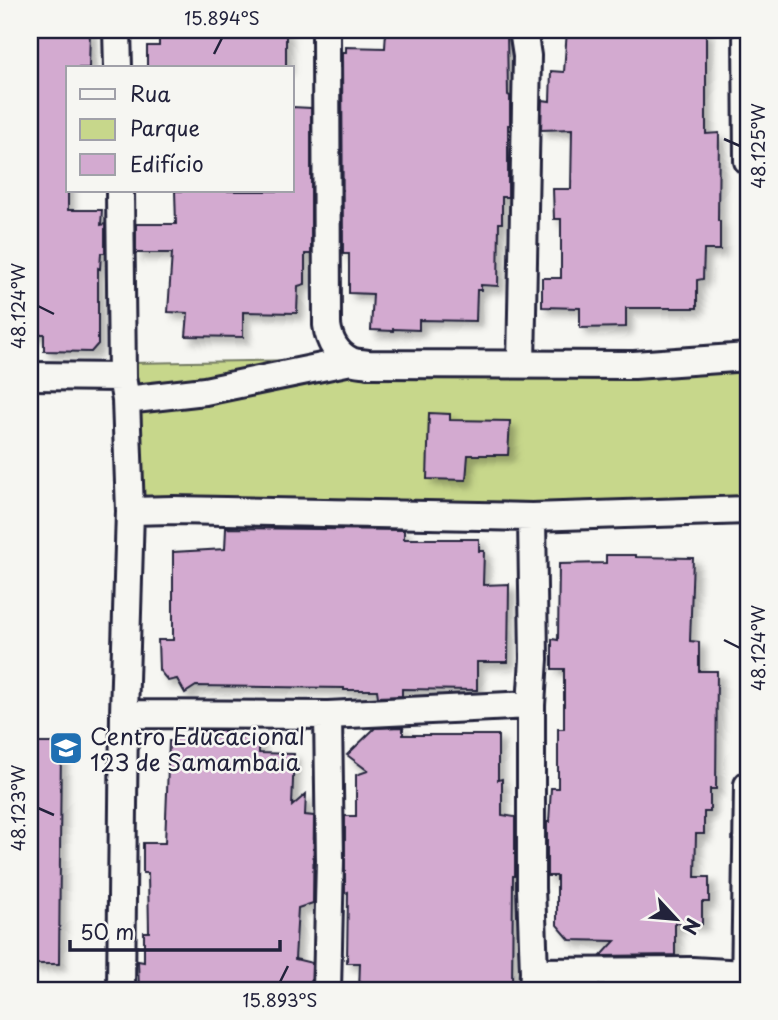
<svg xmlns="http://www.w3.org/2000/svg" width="778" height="1020" viewBox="0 0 778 1020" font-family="'Playpen Sans',sans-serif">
<defs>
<filter id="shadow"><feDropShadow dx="6" dy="6" stdDeviation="3.5" flood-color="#0004"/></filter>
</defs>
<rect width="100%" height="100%" fill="#f6f6f2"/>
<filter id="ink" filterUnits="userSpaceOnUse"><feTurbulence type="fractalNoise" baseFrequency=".0143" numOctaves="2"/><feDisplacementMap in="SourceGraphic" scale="14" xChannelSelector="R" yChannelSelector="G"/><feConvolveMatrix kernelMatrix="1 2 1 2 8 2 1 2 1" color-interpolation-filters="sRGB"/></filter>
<g filter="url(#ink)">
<!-- green -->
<path fill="#c7d78b" stroke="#747c63" stroke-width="2" d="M748,352V507L138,504L131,363Z"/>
<!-- building -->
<path fill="#d3aad0" stroke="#22223b" stroke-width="2" filter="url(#shadow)" d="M30,30H90L89,68H68V210H102L101,225L105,224V253H101L100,269L98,268V344L91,352L44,351V334H30Z
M159,30H286V68H147V46H159Z
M386,30H507L508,95L510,96V125H508V197H502V223H499L498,286L481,285V290H477L476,321L419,320V330L393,329V331L371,330L373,294L349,293V254H343L342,52H346V47L385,48Z
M567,30H706V134L719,133L718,221H720V250H704L703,279L697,280V308H626V327L580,328V308L542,307V278H561V219H554L553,189H571L572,129L541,130L542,100L550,101L551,71L564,72Z
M292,107L311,108V254H305V284L298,286L297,313L243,312V337L186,336L188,313L168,312L172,253H136V224H176L175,191H292Z
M429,413L450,414V420L510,421L508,455H468L466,480L427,479Z
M226,528L404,530V539H479V551H484L483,585L509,584L508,662H477V690L402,689V696L378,697L377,690H344V688L196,686L185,693L177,679L168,681L159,670L158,640H173V552L225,549Z
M606,555H636V557L693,558L690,641L699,642V671H717L716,789H710V812H704V834H696L695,877H709V902H702V924L675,923V955L601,956L615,941L570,940L557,925V876H547V822H549L551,788H558V729H564V669H552V639L558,640L559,564L606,563Z
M403,727V735H498V780L502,779V815L515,817V876H513L512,990H359L360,963H347L348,892L345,893V816H356V775L368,771L347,755L375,728Z
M200,731H229V737H259V753L294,754L292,806L306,794L305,815L314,816L313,903L298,908L295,959L312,963L311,990L227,989V990H139L138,961L144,962V932H149L148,873H143V843H165L169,741H174V736H200Z
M30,743H61L59,964H30Z
M674,987V990H567L570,988Z"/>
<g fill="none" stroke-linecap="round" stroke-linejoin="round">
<!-- street casing -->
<g stroke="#22223b" stroke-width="32">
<path id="street" d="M117,30L118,68
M326,30L327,325C329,340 336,354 351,361C356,363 363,363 368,364L634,365L748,357
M747,30L748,161
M120,191L122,377L126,400L130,511L124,714L121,990
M521,364L527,56L523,30
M30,376L122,377
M126,400L205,391L351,361
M130,511L173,510L532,517L748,510
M532,517L534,659L531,705V888L534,972L533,990
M124,714L328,715L531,705
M534,972L692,971L745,974
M745,989L748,785
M327,990L330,860L328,715"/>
</g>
<!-- street -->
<use href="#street" stroke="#f6f6f2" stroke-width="26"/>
</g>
</g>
<!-- ticks -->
<path fill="none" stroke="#22223b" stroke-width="2.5" d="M214,54L222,38M724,139L740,146M38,306L54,314M724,640L740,648M38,808L54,815M280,982L288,966"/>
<!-- icons -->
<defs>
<g id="school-square" transform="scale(1.75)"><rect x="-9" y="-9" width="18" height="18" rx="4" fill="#1f6fb2" stroke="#f6f6f2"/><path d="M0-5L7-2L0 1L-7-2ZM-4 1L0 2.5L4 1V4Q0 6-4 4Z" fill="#fff"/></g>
</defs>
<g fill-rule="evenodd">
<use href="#school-square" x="66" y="748"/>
</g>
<g text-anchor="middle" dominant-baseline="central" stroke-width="5" stroke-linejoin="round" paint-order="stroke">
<!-- poi labels -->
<g font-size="23" fill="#22223b" stroke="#f6f6f2" text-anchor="start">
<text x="90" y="735">Centro Educacional<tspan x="90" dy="26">123 de Samambaia</tspan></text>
</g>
</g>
<!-- margin -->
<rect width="778" height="1020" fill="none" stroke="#f6f6f2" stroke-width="77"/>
<!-- legend -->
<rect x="66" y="66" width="228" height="126" fill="#f6f6f2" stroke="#a1a1a9" stroke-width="2"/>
<rect x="80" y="89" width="35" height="10" fill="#f6f6f2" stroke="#a1a1a9" stroke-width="2"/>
<text x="130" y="102" font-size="21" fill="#22223b">Rua</text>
<rect x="80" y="119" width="35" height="21" fill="#c7d78b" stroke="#a1a1a9" stroke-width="2"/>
<text x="130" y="136" font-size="21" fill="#22223b">Parque</text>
<rect x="80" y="154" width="35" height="21" fill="#d3aad0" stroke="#a1a1a9" stroke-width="2"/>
<text x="130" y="172" font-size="21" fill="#22223b">Edifício</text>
<!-- north arrow -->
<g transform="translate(676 919) rotate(116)" stroke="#f6f6f2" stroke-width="5" paint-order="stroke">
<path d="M0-5L12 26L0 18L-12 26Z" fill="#22223b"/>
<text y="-10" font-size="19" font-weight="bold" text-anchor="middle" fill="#22223b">N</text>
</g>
<!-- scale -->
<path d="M70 940v10h210v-10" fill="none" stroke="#22223b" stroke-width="3.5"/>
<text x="80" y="940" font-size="21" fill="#22223b" stroke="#f6f6f2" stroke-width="5" paint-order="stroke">50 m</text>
<rect x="38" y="38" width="702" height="944" fill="none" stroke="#22223b" stroke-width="2.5"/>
<g font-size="18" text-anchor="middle" fill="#22223b">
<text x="222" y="25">15.894°S</text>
<text transform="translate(759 146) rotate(-90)" y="6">48.125°W</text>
<text transform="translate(19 306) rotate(-90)" y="6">48.124°W</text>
<text transform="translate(759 648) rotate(-90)" y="6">48.124°W</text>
<text transform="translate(19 808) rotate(-90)" y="6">48.123°W</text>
<text x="280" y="1007">15.893°S</text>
</g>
</svg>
